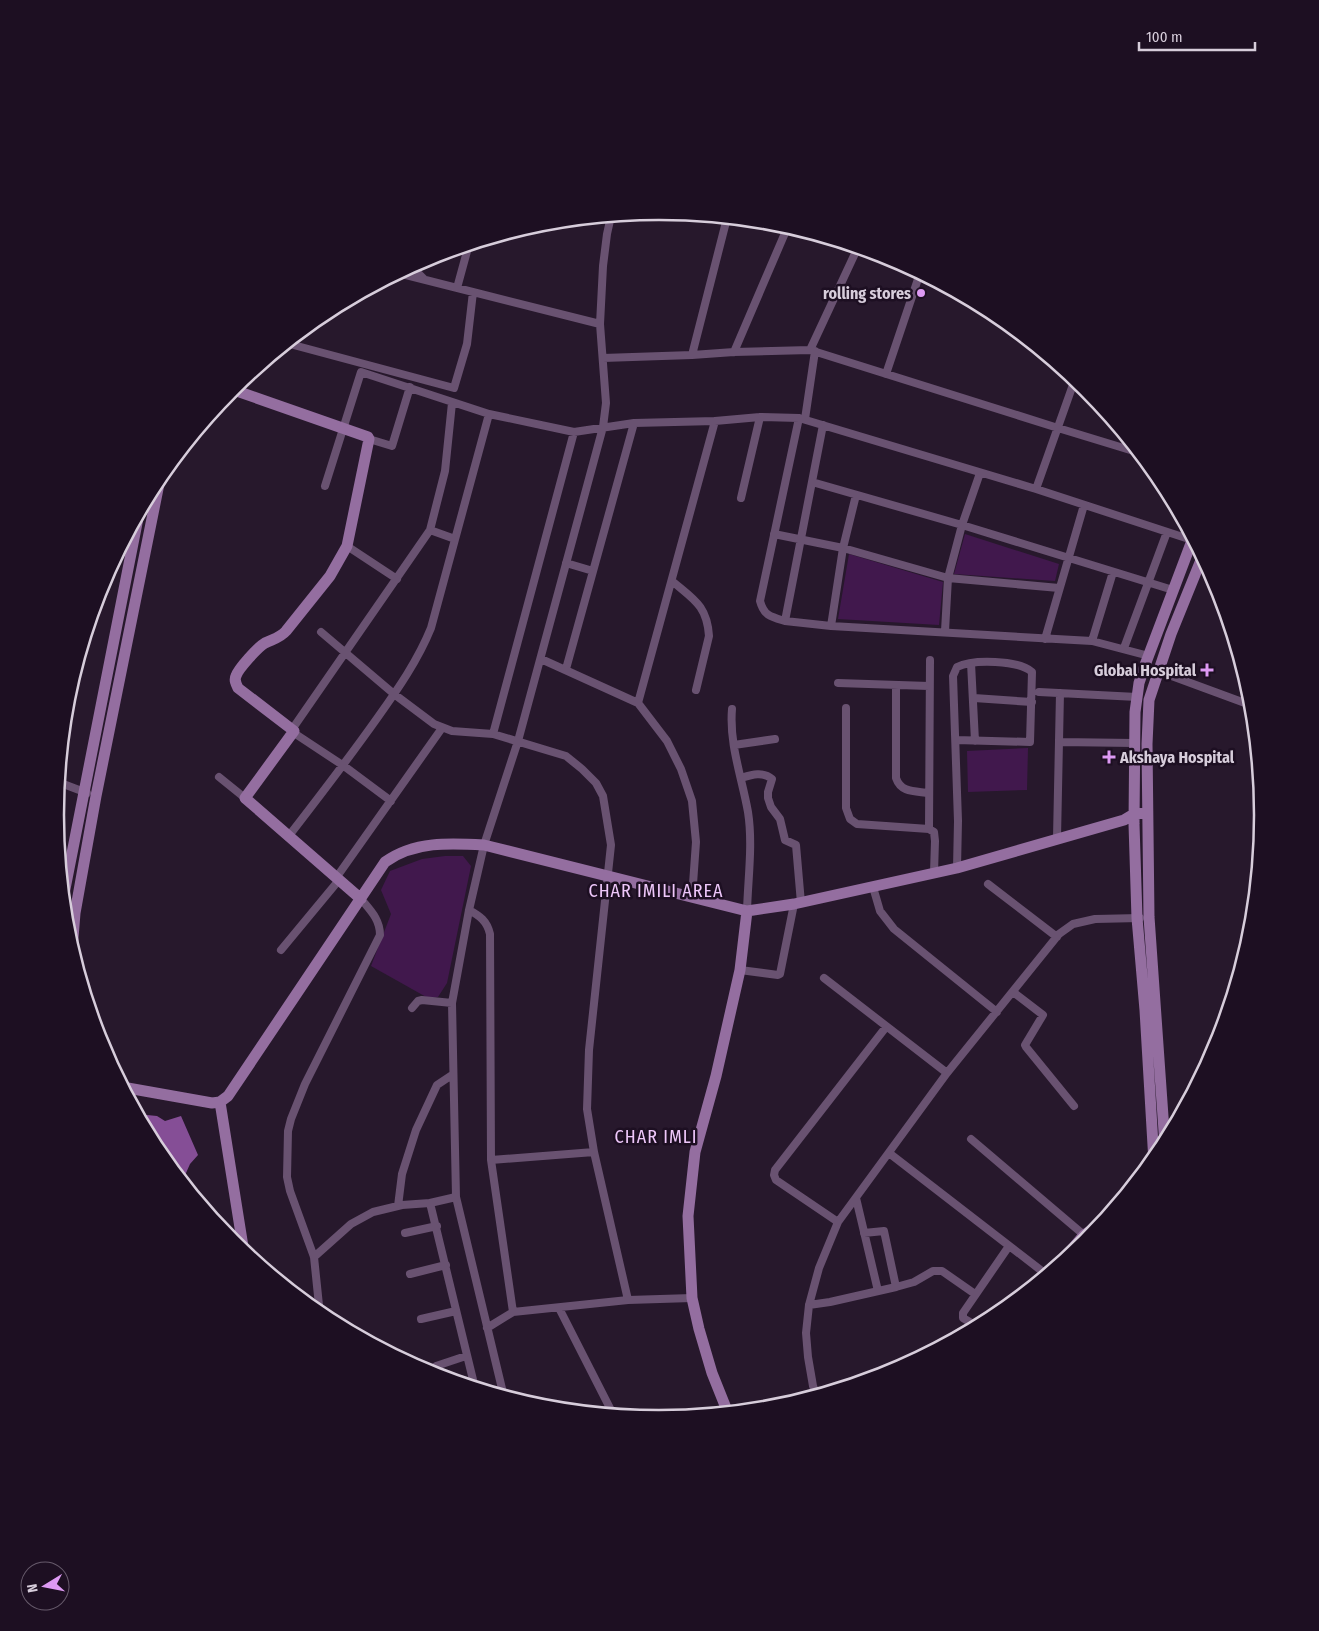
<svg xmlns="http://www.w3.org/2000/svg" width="1319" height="1631" viewBox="0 0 1319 1631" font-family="'Fira Sans Condensed',sans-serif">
<rect width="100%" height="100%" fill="#27182c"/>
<!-- green -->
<path fill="#41184d" d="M965,534L1059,564L1055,581L954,574Z
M849,554L943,582L939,625L838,619Z
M1028,748L1027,790L968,792L967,751Z
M445,856H463L471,866L447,983L438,997L428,998L371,966L391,914L381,890L390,871L422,859Z"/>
<!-- water -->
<path fill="#854e96" d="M137,1114L157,1116L165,1121L181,1116L198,1155L190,1164L182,1182L191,1188L193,1195L157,1151Z"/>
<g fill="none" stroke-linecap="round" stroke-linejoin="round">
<!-- street -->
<path stroke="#695271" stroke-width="8" d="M411,266L424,279
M398,273L600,324
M457,288L469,244
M286,343L454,388L467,344L473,292
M810,350L858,247
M734,352L788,226
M692,355L727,218
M603,358L692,355L734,352L810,350L1058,428L1140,453
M886,374L920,273
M805,419L815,351
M823,425L785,621L831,626L1092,641L1149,656
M369,439L392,446L410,387
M812,482L962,525L1173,590
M325,486L361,372L489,414L574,432L634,423L715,421L760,417L799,418L1036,489L1195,541
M1036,489L1075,379
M741,498L760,417
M430,530L455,539
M774,534L843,548L948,578L1059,588
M347,546L397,579
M566,563L593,571
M672,581C693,599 707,605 709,636L696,690
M785,621C771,617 764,616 760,601L799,418
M831,626L843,548L856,495
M945,631L948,578L962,525L980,473
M321,632L394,694L434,724L452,731L493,734L566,756L582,769L596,783L603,796L611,845L589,1050L587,1109L594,1152L628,1300
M1045,639L1084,505
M1092,641L1113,572
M1124,648L1167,532
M541,659L638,703L667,741L681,769L692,801L696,842L692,898
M971,663L975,741
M566,669L634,423
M1158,671L1253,706
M838,683L929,686
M896,685V778C901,793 915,791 929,793
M1039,692L1137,697
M974,698L1032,702
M638,703L715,421
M846,708V808L850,819L857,824L929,829L934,832L935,841L934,873
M732,709C729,744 742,778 748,812C753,844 748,878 747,911
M293,728L430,530L445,471L452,403
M294,733L344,766L391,801
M493,734L574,432
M956,740L1030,742L1032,672C1018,660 973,659 957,667L953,676L958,821L957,868
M1059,742L1134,743
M734,745L775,739
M219,777L245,798
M741,778C751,775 763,771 772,779L768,792V798L771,807L780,819L785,840L796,845L801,903
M58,782L87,793
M929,829L930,660
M288,837C319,797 349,758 378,717C398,689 418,660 431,628L489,414
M1057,838L1060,693
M336,878L442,728
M988,884L1057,937
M873,887L880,911L894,929L997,1012
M469,910C480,916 487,921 490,934L491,1160L513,1312
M281,950L339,880
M740,970L778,975L780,974L794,904
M824,978L947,1073
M1013,992L1043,1015L1025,1045L1026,1047L1074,1106
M412,1008L418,1001L422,1000L452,1003
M971,1139L1084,1235
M889,1153L1047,1275
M491,1160L594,1152
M856,1198L878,1291
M430,1203L475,1388
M398,1206L402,1174L416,1130L437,1085L452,1075
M838,1222L776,1180L774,1175L775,1170L886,1027
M405,1233L437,1226
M864,1233L884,1231L896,1287
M314,1257L351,1224L373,1212L402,1205L430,1203L456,1197
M410,1274L446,1265
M809,1305L830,1302L896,1287L914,1282L933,1271H942L975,1294
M559,1308L614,1416
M320,1315L314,1257L290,1191L287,1177L288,1131L291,1119L305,1084L380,935C380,919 370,910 361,899
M421,1319L456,1311
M978,1327L963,1318V1313L1009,1246
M487,1328L513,1312L628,1300L692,1298
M436,1366L466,1356
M817,1396L813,1386L808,1357L806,1333L809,1305L819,1268L838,1222L947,1073L1059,934L1073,924L1095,919L1140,918
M504,1397L456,1197L452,1003L469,910L484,845L518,741L603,427L606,403L600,324L603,266L607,234L611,216"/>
<!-- secondary -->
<path stroke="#946ea0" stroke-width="11" d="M231,389L368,437L369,439L347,546L330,576L286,631C280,638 273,639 265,643C258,647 238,669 236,676C234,680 236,684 238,688L294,731L245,798L361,899
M63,899L139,513
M72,950L75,913L96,796L161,474
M122,1087L212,1103L220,1102L228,1096L385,862C414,841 450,843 484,845L747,911L794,904L957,868L1124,820L1134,814L1147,813
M220,1102L244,1253
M1165,1145L1149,917L1147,744L1149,700L1171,634L1203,555
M1154,1162L1145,1010L1137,918L1134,824L1135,712L1139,683L1145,665L1193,538
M1056,1268L1084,1235L1105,1221
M728,1413L712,1373L699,1329L692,1298L688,1216L695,1152L716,1076L740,970L747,911"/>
</g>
<!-- markers -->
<g fill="#dd99f3" stroke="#1d0f22" stroke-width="2">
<circle cx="921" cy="293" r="5"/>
<path d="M1204.5 662.5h5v5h5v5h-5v5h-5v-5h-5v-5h5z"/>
<path d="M1106.5 749.5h5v5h5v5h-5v5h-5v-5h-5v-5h5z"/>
</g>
<g text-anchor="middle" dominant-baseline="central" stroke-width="5" stroke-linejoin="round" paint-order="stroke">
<!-- poi labels -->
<g font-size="16" font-weight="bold" fill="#d7cddb" stroke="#1d0f22" text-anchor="end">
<text x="911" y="293">rolling stores</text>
<text x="1196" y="670">Global Hospital</text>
<text x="1120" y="757" text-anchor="start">Akshaya Hospital</text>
</g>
<!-- neighbourhood labels -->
<g font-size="18" letter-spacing="1" fill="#eec7fa" stroke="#1d0f22">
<text x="656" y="891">CHAR IMILI AREA</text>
<text x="656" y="1137">CHAR IMLI</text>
</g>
</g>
<!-- crop -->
<path d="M0 0H1319V1631H0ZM64 815a595 595 0 1 1 1190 0a595 595 0 1 1-1190 0Z" fill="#1d0f22" fill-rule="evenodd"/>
<path fill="none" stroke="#d7cddb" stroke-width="2.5" d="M64 815a595 595 0 1 1 1190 0a595 595 0 1 1-1190 0Z"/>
<!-- north arrow -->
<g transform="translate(45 1586) rotate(260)"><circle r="24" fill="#1d0f22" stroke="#675b6c"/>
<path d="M0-4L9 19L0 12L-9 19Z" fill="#dd99f3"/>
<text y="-8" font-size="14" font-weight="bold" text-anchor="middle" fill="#d7cddb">N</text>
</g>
<!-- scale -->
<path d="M1139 42v8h116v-8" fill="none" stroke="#d7cddb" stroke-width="2.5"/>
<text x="1146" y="42" font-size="15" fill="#d7cddb" stroke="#1d0f22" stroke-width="4" paint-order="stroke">100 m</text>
</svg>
